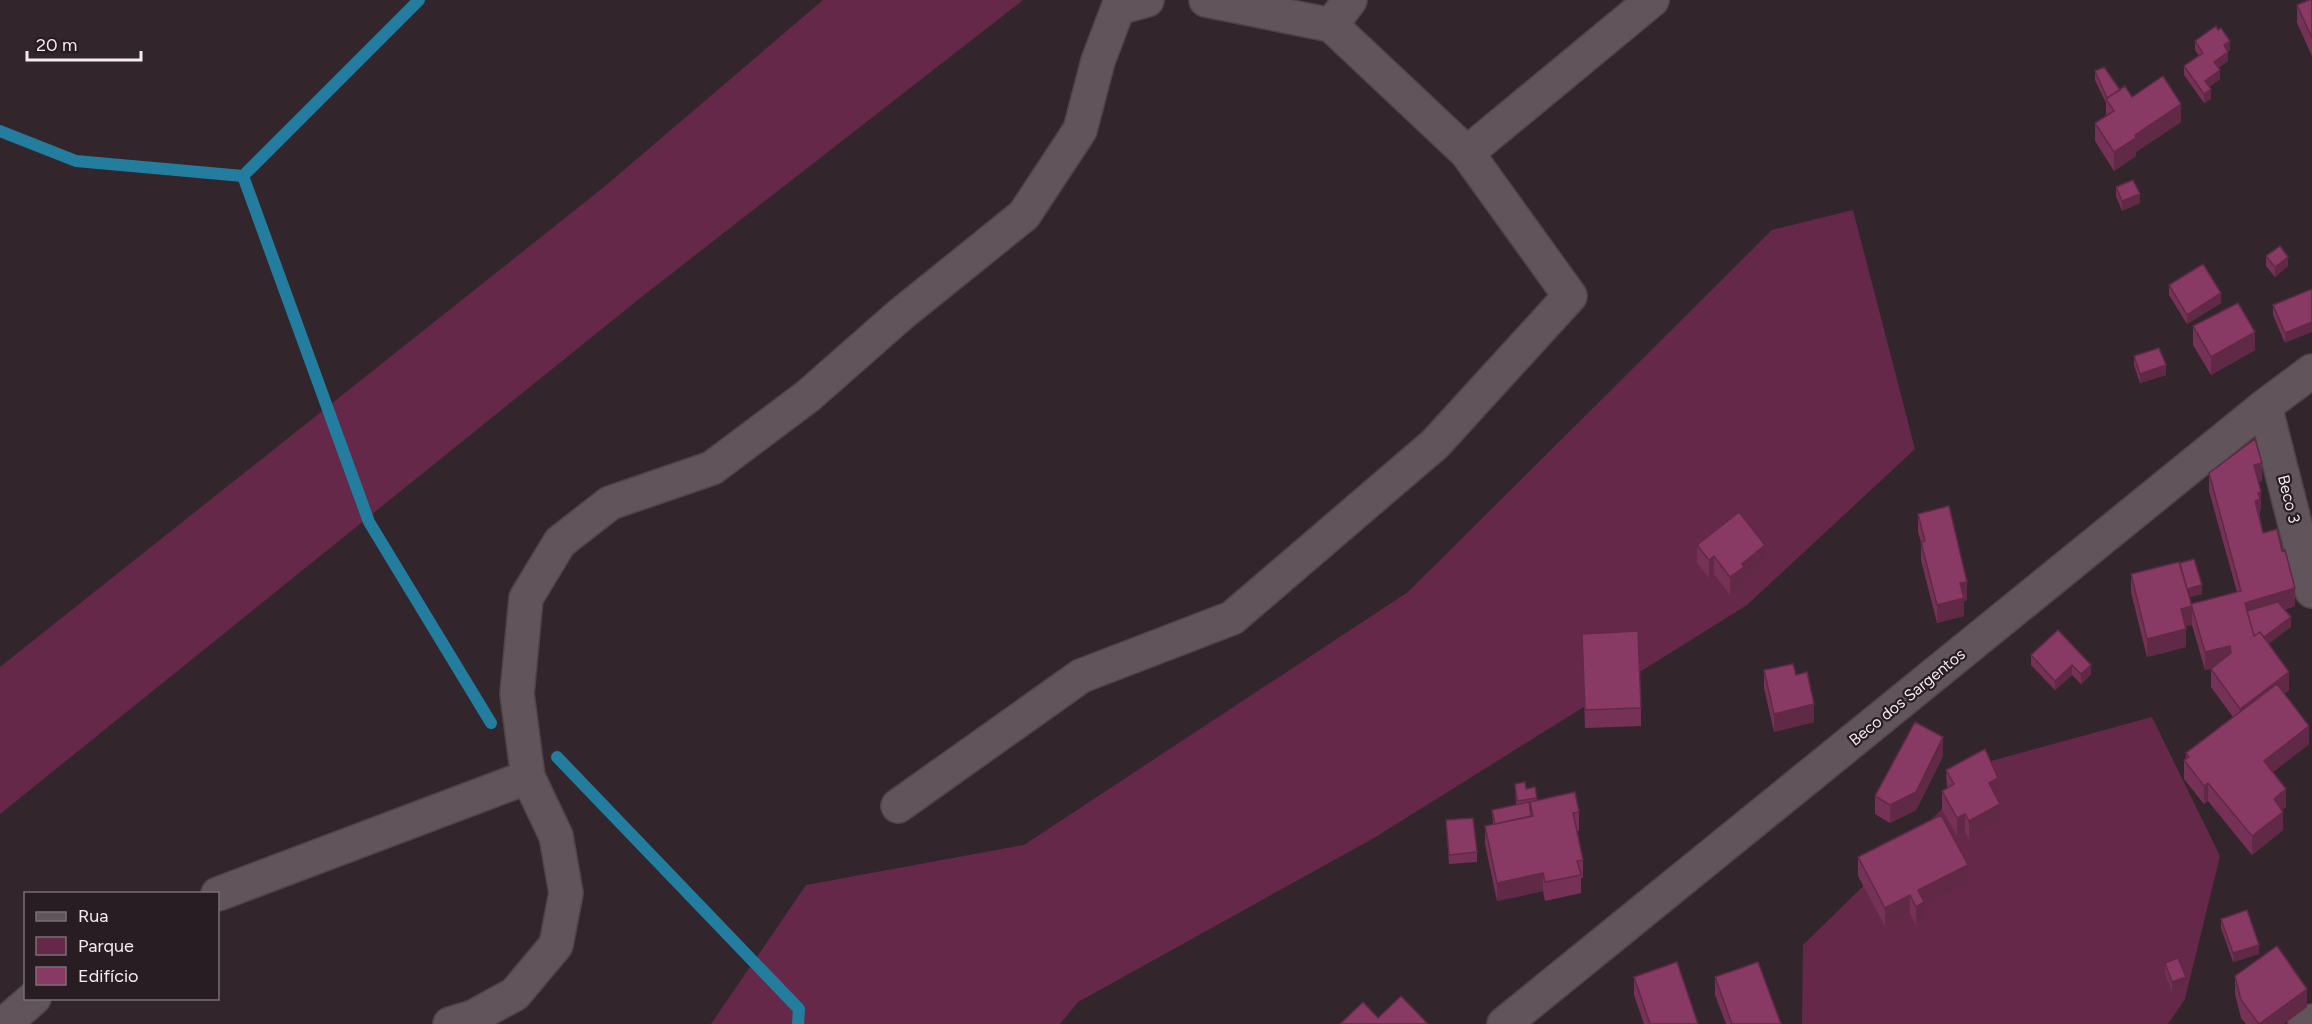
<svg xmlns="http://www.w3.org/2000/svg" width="2312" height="1024" viewBox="0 0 2312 1024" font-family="Figtree,sans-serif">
<rect width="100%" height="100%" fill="#32262c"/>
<!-- green -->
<path fill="#662849" d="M823,0H1023L644,295L0,814V667L604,187Z
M1853,210L1915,449L1747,605L1374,838L1078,1002L1060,1024H711L806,885L1024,845L1408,592L1772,230Z
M2152,717L2220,856L2185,999L2168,1024H1802L1803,945L1991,761Z"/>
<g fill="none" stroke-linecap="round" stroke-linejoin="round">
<!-- stream -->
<path stroke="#237d9e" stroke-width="12" d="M0,131L76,161L243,176L419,0
M243,176L369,522L491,723
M557,757L799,1009L798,1024"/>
<!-- minor casing -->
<g stroke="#4e4449" stroke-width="36">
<path id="minor" d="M1331,25L1350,0
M1467,153L1652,0
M2265,406L2312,591
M898,806L1081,676L1232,618L1435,444L1570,296L1467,153L1331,25L1206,0
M218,894L528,777
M4,1024L34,998
M450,1024L473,1017L515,994L556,945L566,893L556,836L528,777L517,694L526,598L560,542L610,503L712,468L808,396L900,315L1024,215L1080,130L1098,61L1118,8L1147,0
M1504,1024L2265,406L2312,371
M2305,1024L2312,1021"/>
</g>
<!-- minor -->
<use href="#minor" stroke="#61545a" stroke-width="33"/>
</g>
<!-- wall -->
<path fill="#763256" d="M2312,0V56L2297,23V5Z
M2195,41L2230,50L2228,51V61L2218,68L2220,79L2209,87L2211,99L2204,103L2184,75V66L2199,56L2195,50Z
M2095,71L2120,90L2132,97L2181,122L2136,152V156L2114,171L2095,141V123L2106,116V103L2095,80Z
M2116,187L2140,203L2122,211L2116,196Z
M2266,256L2288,266L2275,277L2266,266Z
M2169,285L2221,303L2187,324L2169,295Z
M2312,289L2285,343L2273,315V305Z
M2193,326L2255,350L2211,375L2193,345Z
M2134,356L2166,375L2140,383L2134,365Z
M2209,473L2262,481L2258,482L2261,510H2260V517L2263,533L2295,606L2284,610L2291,627L2268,643L2289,690L2284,694L2309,744L2273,772L2286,807L2282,810L2283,830L2252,855L2208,801L2204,804L2184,779V760L2186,759V753L2233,717L2211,687V669L2205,670L2192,625L2186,626V647L2147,657L2131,592V574L2202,594L2189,597L2191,604L2237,592L2209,491Z
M1918,514L1967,600L1964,601V616L1937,623L1921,560V542L1918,532Z
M1697,545L1765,563L1744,580V585L1730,595L1714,574L1709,578L1697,563Z
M2058,630L2091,674L2081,684L2072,675L2055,690L2031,665V655Z
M1582,634L1641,708V726L1585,728Z
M1764,670L1796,675L1814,722L1774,732L1764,688Z
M1943,756L1916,810L1890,823L1875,814V796Z
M1946,770L1998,796L1996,797L2000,822L1969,839L1965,832L1957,836L1942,809V791L1947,789Z
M1515,784L1526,789L1535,787L1537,800L1579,812V831H1577L1583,860V878H1581V893L1545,901L1543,891L1497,901L1485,844V826L1493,824L1492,810L1516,805Z
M1446,820L1477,852V862L1449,864Z
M1858,857L1968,883L1924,906V920L1916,925L1910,913L1885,926L1858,876Z
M2221,919L2259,954L2233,962L2221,928Z
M2165,963L2186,986L2172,992L2165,973Z
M2235,976L2307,1007L2284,1024H2246L2241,1018L2235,994Z
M1634,977L1698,1024H1644L1634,995Z
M1715,977L1781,1024H1726L1715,995Z"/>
<!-- shaded-wall -->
<path fill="#602946" d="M2230,41V50L2224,54L2228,52V61L2214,71V62L2224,45Z
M2220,70V79L2205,90V81Z
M2211,89V99L2204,103V94Z
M2181,104V122L2136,152V156L2114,171V152L2135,135Z
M2140,194V203L2122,211V201Z
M2288,257V266L2275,277V267Z
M2221,293V303L2187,324V315Z
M2312,322V332L2285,343V333Z
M2255,332V350L2211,375V357Z
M2166,365V375L2140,383V374Z
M2262,463V481L2254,483V465Z
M2261,492V510H2260V517L2255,501L2258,493Z
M1765,545V563L1744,580V585L1730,595V577L1742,564Z
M1714,556V574L1709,578V560Z
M1967,582V600L1964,601V616L1937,623V605L1960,583Z
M2202,585V594L2185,598V589Z
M2295,588V606L2247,620L2245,603Z
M2192,606V625L2181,627V609Z
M2291,617V627L2254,655V645Z
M2186,629V647L2147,657V639Z
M2230,646V664L2205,670V652Z
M2072,665V675L2055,690V681Z
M2091,665V674L2081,684V674Z
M2289,672V690L2240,727V709Z
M1814,704V722L1774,732V714Z
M2309,726V744L2264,779V761Z
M1943,737V756L1916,810L1890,823V805Z
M1998,778V796L1989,802V783Z
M2208,783V801L2204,804V786Z
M2286,789V807L2274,817V799Z
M2000,804V822L1969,839V821Z
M2283,812V830L2252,855V836Z
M1965,814V832L1957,836V818Z
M1968,865V883L1924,906V920L1916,925V907L1918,890Z
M1543,873V891L1497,901V883Z
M1910,895V913L1885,926V908Z
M2259,945V954L2233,962V953Z
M2186,977V986L2172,992V982Z
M2307,989V1007L2284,1024H2259Z"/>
<!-- building -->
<path fill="#893a64" stroke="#602946" stroke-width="1.5" d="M2309,0H2312V38L2297,5Z
M2216,26L2218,30L2221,28L2230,41L2224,45L2228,52L2214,62L2220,70L2205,81L2211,89L2204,94L2184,66L2203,53L2195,41Z
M2104,67L2120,90L2107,98L2095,71Z
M2163,76L2181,104L2135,135L2136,138L2114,152L2095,123L2114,111L2106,99L2125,86L2132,97Z
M2133,180L2140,194L2122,201L2116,187Z
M2280,246L2288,257L2275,267L2266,256Z
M2203,264L2221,293L2187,315L2169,285Z
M2312,289V322L2285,333L2273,305Z
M2238,303L2255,332L2211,357L2193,326Z
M2159,348L2166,365L2140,374L2134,356Z
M2255,439L2262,463L2254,465L2261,492L2258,493L2260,499L2255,501L2263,533L2277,529L2282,551L2285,550L2295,588L2245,603L2254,636L2260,632L2289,672L2240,709L2211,669L2231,653L2230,646L2205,652L2191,604L2241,591L2209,473Z
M1949,506L1967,582L1960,583L1964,598L1937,605L1921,542L1925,541L1918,514Z
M1739,512L1765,545L1742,564L1744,567L1730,577L1714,556L1709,560L1697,545Z
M2194,559L2202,585L2187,589L2180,563Z
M2179,562L2192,606L2181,609L2186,629L2147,639L2131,574Z
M2278,602L2291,617L2264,637L2260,632L2254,636L2247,611Z
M2058,630L2091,665L2081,674L2072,665L2055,681L2031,655Z
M1638,631L1641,708L1585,710L1582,634Z
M1793,664L1796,675L1807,672L1814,704L1774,714L1764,670Z
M2277,684L2309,726L2264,761L2286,789L2274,799L2283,812L2252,836L2208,783L2204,786L2184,760L2189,757L2186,753Z
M1915,722L1943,737L1916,792L1890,805L1875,796Z
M1985,749L1998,778L1989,783L2000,804L1969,821L1965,814L1957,818L1942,791L1954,784L1946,770Z
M1525,782L1526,789L1535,787L1537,798L1517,801L1515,784Z
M1575,792L1579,812L1573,813L1583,860L1577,861L1581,875L1545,882L1543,873L1497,883L1485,826L1533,816L1530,802Z
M1529,802L1531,816L1495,824L1492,810Z
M1941,815L1968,865L1918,890L1924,902L1916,907L1910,895L1885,908L1858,857Z
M1473,818L1477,852L1449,855L1446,820Z
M2247,910L2259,945L2233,953L2221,919Z
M2277,946L2307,989L2259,1024L2241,1000L2235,976Z
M2178,958L2186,977L2172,982L2165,963Z
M1677,962L1698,1024H1650L1634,977Z
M1758,962L1781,1024H1732L1715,977Z
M1401,996L1428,1024H1340L1363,1002L1378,1018Z"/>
<g text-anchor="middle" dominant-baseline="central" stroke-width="4.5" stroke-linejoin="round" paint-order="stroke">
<!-- street labels -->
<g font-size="16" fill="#f4ebef" stroke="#281d22">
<text transform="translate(2289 499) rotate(76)">Beco 3</text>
<text transform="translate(1907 697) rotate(-39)">Beco dos Sargentos</text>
</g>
</g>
<!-- legend -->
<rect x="24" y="892" width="195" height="108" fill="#281d22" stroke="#7a6f74" stroke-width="1.5"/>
<rect x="36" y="912" width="30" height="9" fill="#61545a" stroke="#7a6f74" stroke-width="1.5"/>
<text x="78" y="922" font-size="18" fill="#f4ebef">Rua</text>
<rect x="36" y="937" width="30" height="18" fill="#662849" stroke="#7a6f74" stroke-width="1.5"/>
<text x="78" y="952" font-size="18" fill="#f4ebef">Parque</text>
<rect x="36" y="967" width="30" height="18" fill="#893a64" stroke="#7a6f74" stroke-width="1.5"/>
<text x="78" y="982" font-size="18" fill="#f4ebef">Edifício</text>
<!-- scale -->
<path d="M27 51v9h114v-9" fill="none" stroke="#f4ebef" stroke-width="3"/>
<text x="36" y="51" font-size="18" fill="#f4ebef" stroke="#281d22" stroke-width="4.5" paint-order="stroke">20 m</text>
</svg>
